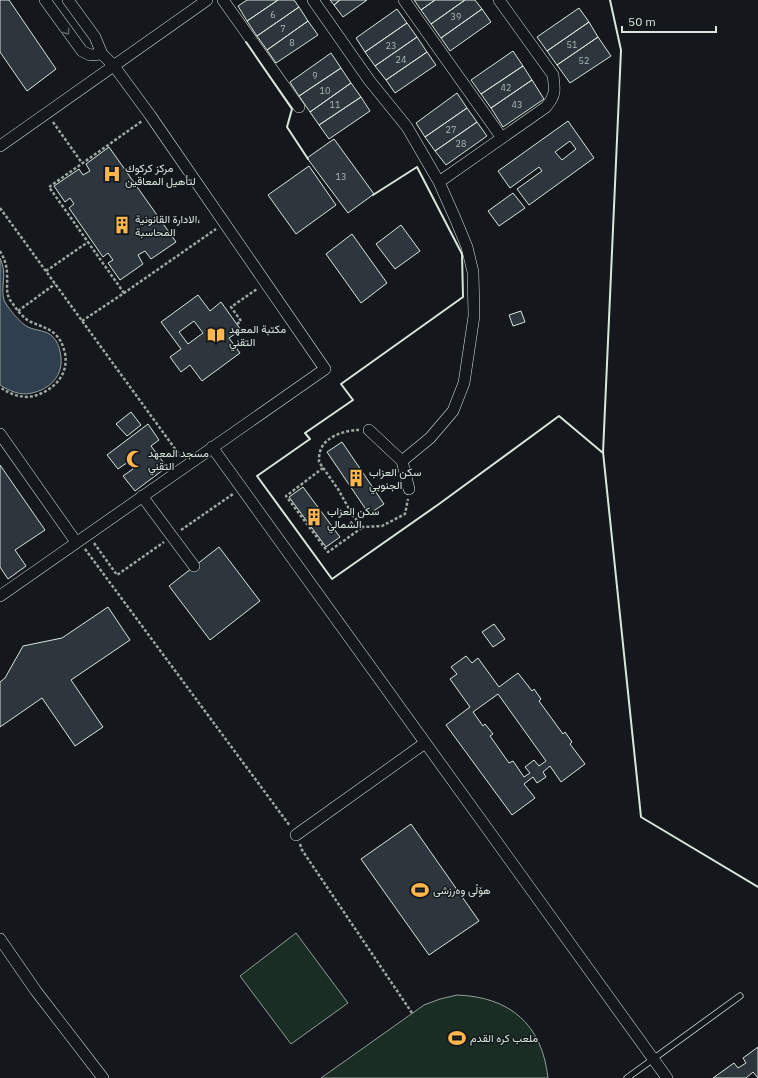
<svg xmlns="http://www.w3.org/2000/svg" width="758" height="1078" viewBox="0 0 758 1078" font-family="'IBM Plex Sans',Vazirmatn,sans-serif">
<rect width="100%" height="100%" fill="#14181c"/>
<!-- green -->
<path fill="#1a2d24" stroke="#939e99" d="M296,933L348,1003L291,1044L240,976Z
M457,995C510,997 542,1024 548,1078H321L424,1005L440,999Z"/>
<!-- water -->
<path fill="#2f3f4d" stroke="#939e99" d="M0,258C8,275 0,286 4,300C7,307 20,323 28,327C36,331 47,330 53,337C58,342 60,349 61,357C63,376 50,389 32,393C20,396 10,391 0,385Z"/>
<!-- building -->
<path fill="#2c363c" stroke="#d8e6dc" fill-rule="evenodd" d="M0,0H9L56,69L27,91L0,52Z
M247,0H278L247,21L238,6Z
M278,0H294L299,7L257,36L247,21Z
M330,0H340L334,5Z
M340,0H367L343,17L334,5Z
M414,0H435L421,10Z
M435,0H465L431,24L421,10Z
M465,0H475L482,9L441,38L431,24Z
M299,7L308,21L267,50L257,36Z
M579,8L589,22L547,51L537,37Z
M397,9L407,23L365,52L356,38Z
M482,9L491,22L450,51L441,38Z
M308,21L318,35L276,63L267,50Z
M589,22L598,37L557,65L547,51Z
M407,23L417,37L375,66L365,52Z
M417,37L427,52L386,80L375,66Z
M598,37L611,56L570,83L557,65Z
M513,51L523,66L481,94L471,80Z
M427,52L436,65L395,93L386,80Z
M331,53L341,68L299,96L290,82Z
M523,66L532,80L491,108L481,94Z
M341,68L351,83L310,112L299,96Z
M532,80L544,99L503,127L491,108Z
M351,83L361,97L319,125L310,112Z
M457,93L467,108L425,137L416,123Z
M361,97L370,111L329,139L319,125Z
M467,108L477,122L435,151L425,137Z
M568,121L594,158L529,205L517,189L542,171L539,167L510,188L498,171ZM570,141L576,149L562,160L555,152Z
M477,122L487,136L446,165L435,151Z
M334,139L374,194L348,213L307,158Z
M109,147L176,242L151,259L145,251L138,255L143,264L120,280L108,263L113,260L108,253L103,257L69,208L74,204L70,198L65,202L54,186L79,169L83,175L90,171L86,164Z
M309,166L336,205L296,234L268,195Z
M513,193L525,208L499,226L488,211Z
M401,225L420,251L395,269L376,244Z
M352,234L387,283L361,303L326,254Z
M198,295L210,311L221,302L241,330L229,338L240,353L202,381L190,365L181,372L170,357L181,349L161,322ZM194,321L203,333L188,344L179,332Z
M521,311L525,322L513,326L509,315Z
M131,412L141,425L127,436L116,424Z
M148,424L159,440L151,446L167,467L135,491L123,476L133,469L128,462L118,469L107,455Z
M342,442L384,504L369,514L327,452Z
M0,465L45,530L15,550L26,566L8,579L0,567Z
M303,487L340,537L326,547L289,497Z
M219,547L260,601L210,640L169,586Z
M108,607L130,640L71,680L103,727L75,746L42,698L0,727V682L5,678L23,646L62,638Z
M494,624L505,639L493,647L482,632Z
M466,656L472,663L478,658L499,687L518,673L532,691L534,689L541,699L539,701L563,734L565,732L572,742L570,744L585,764L561,782L550,766L543,772L546,777L537,783L533,777L524,784L535,798L512,815L446,725L470,707L450,679L457,674L451,667ZM498,694L546,761L539,766L534,760L525,767L530,773L524,777L513,761L509,763L490,736L493,734L485,724L483,726L473,712Z
M411,824L479,921L429,955L361,859Z
M758,1047V1078L753,1072L746,1078H713L734,1063L738,1068L746,1063L743,1058Z"/>
<g fill="none" stroke-linecap="round" stroke-linejoin="round">
<!-- service casing -->
<g stroke="#d8e6dc" stroke-width="7">
<path id="service" d="M627,1078L740,996"/>
</g>
<!-- minor casing -->
<g stroke="#d8e6dc" stroke-width="12">
<path id="minor" d="M45,0L82,51L90,55L102,54
M223,0L299,107
M313,0L369,80L407,127L439,182L455,218L467,247L473,272L474,316L464,383L453,411L430,438L402,461
M404,0L502,138
M0,146L207,0
M439,182L546,107C556,95 555,90 553,75L499,0
M369,430L402,461L409,489
M0,434L76,542
M212,447L667,1078
M142,496L194,566
M0,596L325,369L150,115L114,66L102,54L95,37L68,0
M296,835L425,743
M0,939L36,991L103,1078"/>
</g>
<!-- path -->
<path stroke="#9da8a2" stroke-width="2.5" stroke-dasharray="3 2" stroke-linecap="butt" d="M53,122L82,163
M0,208L181,457
M0,251C4,258 7,265 7,274C8,284 5,291 10,300C16,308 22,318 31,322C40,326 49,328 56,335C61,340 63,346 65,353C69,375 54,390 34,396C23,399 9,394 0,387
M46,271L88,242
M124,293L49,187L142,121
M18,311L55,284
M82,321L124,293L216,229
M237,324L241,321L231,307L257,289
M359,430C346,430 326,436 321,449C319,453 319,458 319,462L338,489L353,516L363,527L382,526L405,514L408,499
M323,468L286,496L328,552L363,527
M181,530L233,494
M94,543L117,575L164,542
M85,549L290,826
M300,844L302,850L412,1013"/>
<!-- service -->
<use href="#service" stroke="#14181c" stroke-width="5.5"/>
<!-- minor -->
<use href="#minor" stroke="#14181c" stroke-width="11"/>
<!-- wall -->
<path stroke="#d8e6dc" stroke-width="2" d="M246,42L292,109L287,127L308,159
M373,195L417,167L462,254L463,297L341,384L353,400L305,433L310,439L257,476L332,579L439,504L559,416L603,453L621,50L610,0
M603,452L641,817L758,887"/>
</g>
<!-- one-way arrows -->
<defs><path id="oneway-chevron" d="M-2-3.5L2.5 0L-2 3.5" fill="none" stroke-width="1.6" stroke-linecap="round" stroke-linejoin="round"/></defs>
<use stroke="#59605f" href="#oneway-chevron" transform="translate(67 32) rotate(54)"/>
<!-- icons -->
<defs>
<g id="hospital-bare" transform="scale(1.38)"><path d="M-5-5h3v3.5h4V-5h3V5h-3V1.5h-4V5h-3Z" fill="#ffb74d" stroke="#14181c" stroke-width="2.5" paint-order="stroke"/></g>
<g id="building-bare" transform="scale(1.38)"><path d="M-4-6H4V6H1V3H-1V6H-4ZM-2.5-4.3h1.7v1.8h-1.7ZM.8-4.3h1.7v1.8H.8ZM-2.5-1h1.7V.8h-1.7ZM.8-1h1.7V.8H.8Z" fill="#ffb74d" stroke="#14181c" stroke-width="2.5" paint-order="stroke"/></g>
<g id="library-bare" transform="scale(1.38)"><path d="M-6-4Q-3-5.5-.7-3.5V5Q-3 3-6 4ZM6-4Q3-5.5 .7-3.5V5Q3 3 6 4Z" fill="#ffb74d" stroke="#14181c" stroke-width="2.5" paint-order="stroke"/></g>
<g id="mosque-bare" transform="scale(1.38)"><path d="M3.5-4.9A6 6 0 1 0 3.5 4.9A5 5 0 1 1 3.5-4.9Z" fill="#ffb74d" stroke="#14181c" stroke-width="2.5" paint-order="stroke"/></g>
<g id="stadium-bare" transform="scale(1.38)"><path d="M0-5a6.5 5 0 1 0 0 10a6.5 5 0 1 0 0-10ZM-3.5-1.8h7v3.6h-7Z" fill="#ffb74d" stroke="#14181c" stroke-width="2.5" paint-order="stroke"/></g>
</defs>
<g fill-rule="evenodd">
<use href="#hospital-bare" x="112" y="174"/>
<use href="#building-bare" x="122" y="225"/>
<use href="#library-bare" x="216" y="335"/>
<use href="#mosque-bare" x="135" y="459"/>
<use href="#building-bare" x="356" y="478"/>
<use href="#building-bare" x="314" y="517"/>
<use href="#stadium-bare" x="420" y="890"/>
<use href="#stadium-bare" x="457" y="1038"/>
</g>
<g text-anchor="middle" dominant-baseline="central" stroke-width="3" stroke-linejoin="round" paint-order="stroke">
<!-- number labels -->
<g font-size="9" fill="#adbab4">
<text x="273" y="14">6</text>
<text x="456" y="16">39</text>
<text x="283" y="28">7</text>
<text x="292" y="42">8</text>
<text x="572" y="44">51</text>
<text x="391" y="45">23</text>
<text x="401" y="59">24</text>
<text x="584" y="60">52</text>
<text x="315" y="75">9</text>
<text x="506" y="87">42</text>
<text x="325" y="90">10</text>
<text x="335" y="104">11</text>
<text x="517" y="104">43</text>
<text x="451" y="129">27</text>
<text x="461" y="143">28</text>
<text x="341" y="176">13</text>
</g>
<!-- poi labels -->
<g font-size="11" fill="#d8e6dc" stroke="#14181c" text-anchor="start">
<text x="125" y="168">مركز كركوك<tspan x="125" dy="13">لتأهيل المعاقين</tspan></text>
<text x="135" y="219">الادارة القانونية،<tspan x="135" dy="13">المحاسبة</tspan></text>
<text x="229" y="329">مكتبة المعهد<tspan x="229" dy="13">التقني</tspan></text>
<text x="148" y="453">مسجد المعهد<tspan x="148" dy="13">التقني</tspan></text>
<text x="369" y="472">سكن العزاب<tspan x="369" dy="13">الجنوبي</tspan></text>
<text x="327" y="511">سكن العزاب<tspan x="327" dy="13">الشمالي</tspan></text>
<text x="433" y="890">هۆڵی وەرزشی</text>
<text x="470" y="1038">ملعب كره القدم</text>
</g>
</g>
<!-- scale -->
<path d="M622 26v6h94v-6" fill="none" stroke="#d8e6dc" stroke-width="2"/>
<text x="628" y="26" font-size="12" fill="#d8e6dc" stroke="#14181c" stroke-width="3" paint-order="stroke">50 m</text>
</svg>
